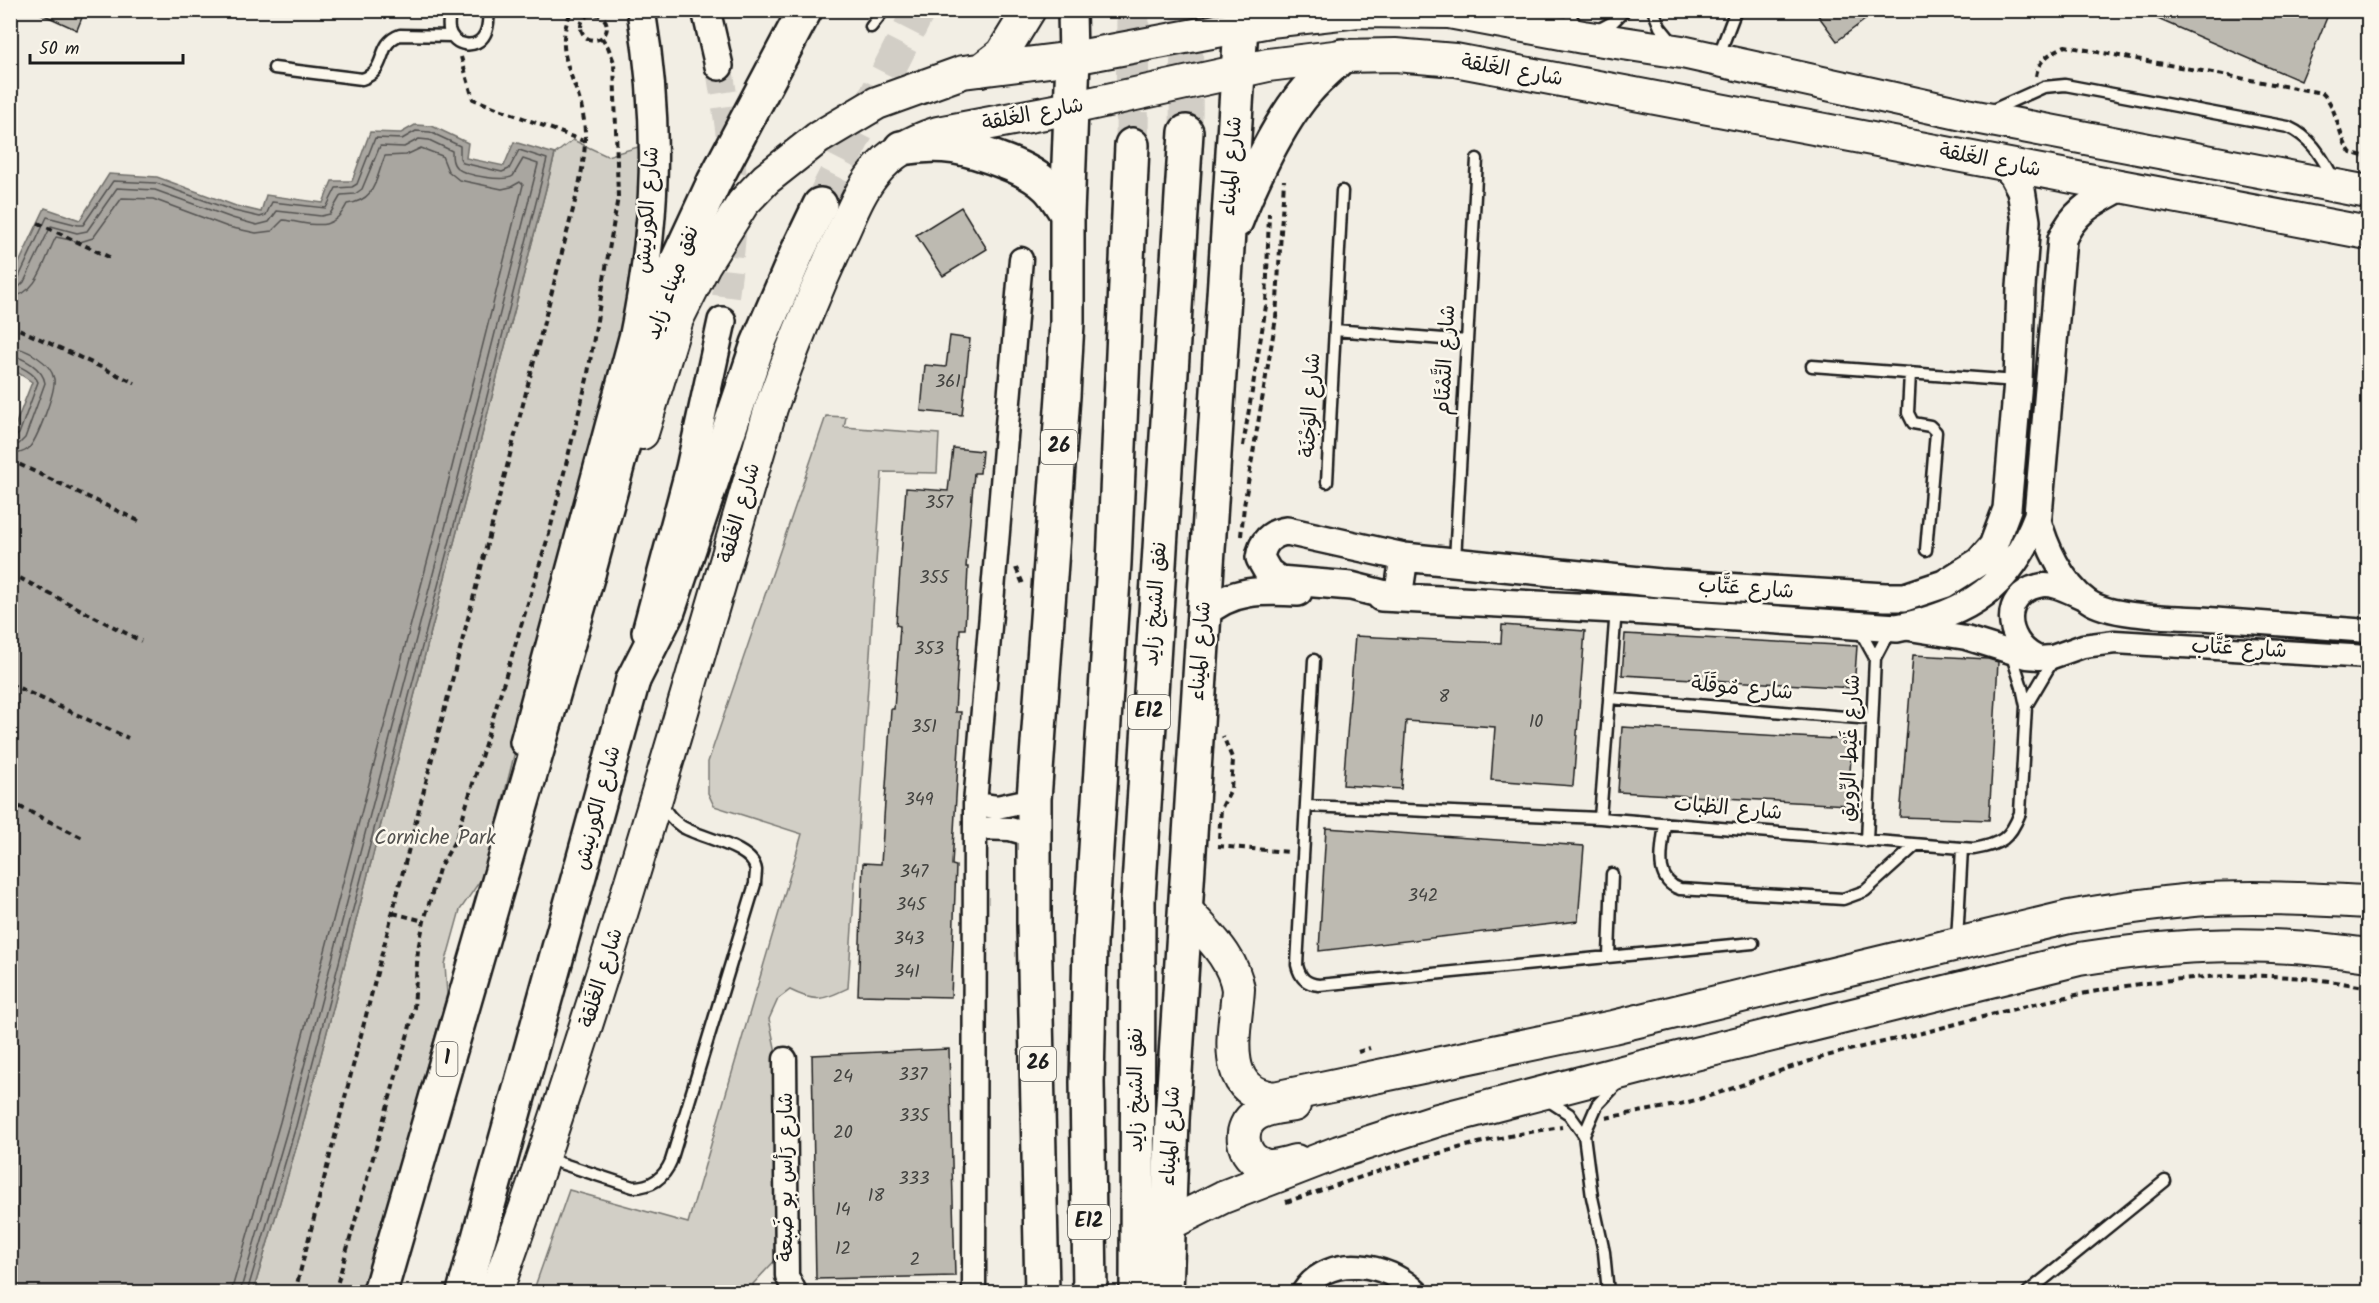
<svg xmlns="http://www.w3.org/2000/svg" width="2379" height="1303" viewBox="0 0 2379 1303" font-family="Kalam,'Playpen Sans Arabic',sans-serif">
<rect width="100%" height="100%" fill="#f2eee4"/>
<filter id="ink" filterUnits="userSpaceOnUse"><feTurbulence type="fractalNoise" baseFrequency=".0167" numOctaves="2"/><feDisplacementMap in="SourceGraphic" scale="12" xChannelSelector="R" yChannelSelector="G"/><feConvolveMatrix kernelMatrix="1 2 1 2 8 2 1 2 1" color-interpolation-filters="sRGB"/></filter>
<g filter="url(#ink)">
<!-- green -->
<path fill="#d2cfc6" stroke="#777671" stroke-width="1.5" d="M573,140L607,156L645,145L623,322L484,875L460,910L445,964L447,994L363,1292H253L302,1128L555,154Z
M826,416L846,417L844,427L939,434L937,473L882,472L848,988C822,1000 816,1003 790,990L778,999L769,1019L777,1057L781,1254L753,1284L754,1292H533L569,1190L688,1223L802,834L714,806L708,793V762Z"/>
<!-- water -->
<path fill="#a9a6a0" stroke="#716f6b" stroke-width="1.5" d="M415,125L432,126L468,143L466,158L504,166L514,142L555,154L302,1128L253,1292H11L10,439L32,382L11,368V280L45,208L80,220L109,174L157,177L236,206L261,212L266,195L323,203L332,181H352L370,132L401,133Z"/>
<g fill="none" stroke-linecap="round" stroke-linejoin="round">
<!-- shore -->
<path stroke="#545351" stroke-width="1.5" d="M10,281L19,277L47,217L78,225H83L113,181L156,183L234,211L260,217L266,215L272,202L326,208L336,188L352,187L357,184L375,138L402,139L416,131L430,132L460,146V158L463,163L502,172L509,169L519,150L547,159L464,487L296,1126L247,1292
M10,288L19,287L24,282L51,226L77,233L87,231L117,188L155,190L232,218L257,225L269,222L277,211L321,216L330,214L341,195L355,194L362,189L380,146L404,147L419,139L429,140L452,151C452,157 452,164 457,168C466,176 504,182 513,176L523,159L538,164L456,486L289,1124L240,1292
M10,297C38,296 45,257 56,237L80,242L93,238L122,198L153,199L228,227L256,233L272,231L283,220C311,223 332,235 347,204C377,200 375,179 385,156L406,155L421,148L442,156L448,171L459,180L502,189L511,187L520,182L523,185L448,483L280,1122L231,1292
M10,347C26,348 51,362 54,379C56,390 37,441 28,449C23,453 17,454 10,455
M10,356C24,357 43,369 45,383L25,438L19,444L10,445
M10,364C20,365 35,374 38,382L19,434L15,437L10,438"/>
</g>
<!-- building -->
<path fill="#bdbab1" stroke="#1c1c1c" stroke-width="1.5" d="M33,10H85L77,30Z
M1814,10H1878L1837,41Z
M2137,10H2330L2301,81Z
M961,207L987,249L943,276L916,235Z
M950,336L970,339L962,415L921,411L925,365L946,367Z
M953,448L982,451L980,473H974L966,567H968L965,629H960L955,712H961L952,865L956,866L951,997L858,995L863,863L881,864L891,709H894L900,626L896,625L906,488L948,491Z
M1502,625L1585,631L1573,786L1491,780L1495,727L1406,721L1401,789L1343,785L1355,636L1501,643Z
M1625,634L1857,646L1854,688L1622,675Z
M1913,655L1988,659L1998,662L1989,820L1900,817Z
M1622,727L1852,740L1848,805L1618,792Z
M1326,828L1584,846L1578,921L1319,951Z
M949,1049L955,1276L816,1279L812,1055Z"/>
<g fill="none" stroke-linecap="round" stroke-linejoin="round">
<!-- tertiary-tunnel -->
<path stroke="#d2cec6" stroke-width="27" stroke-dasharray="27 14" stroke-linecap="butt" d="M719,66C726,109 733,152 734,196C734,237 728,279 722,321"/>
<!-- motorway-tunnel -->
<path stroke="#d2cec6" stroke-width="33" stroke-dasharray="33 16" stroke-linecap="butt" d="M1186,132L1187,10
M1132,145L1133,10
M820,205L919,10"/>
<!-- service casing -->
<g stroke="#1c1c1c" stroke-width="15">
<path id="service" d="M450,10C449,17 448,23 449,29C453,47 477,50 485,34C489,27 488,18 489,10
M1567,10L1579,31
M1653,10L1660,27L1673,43
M871,27L884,10
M1596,31L1613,22L1625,10
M1718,57L1736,10
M274,68L362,79C389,70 375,44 400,35L452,36
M1988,112L2044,87L2065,85L2288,127C2312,138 2321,156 2334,179
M1335,330L1467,341
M1812,366L2017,381
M1910,373L1908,413L1913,423L1930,426L1936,432L1926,550
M1327,482L1342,191
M1455,560L1477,159
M1859,629L1875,658
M1314,660L1297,965C1300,978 1306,984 1319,985L1753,943
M1609,698L1871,719
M2026,706L2055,657
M1307,806L1600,818L1974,849C2001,844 2010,839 2020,813L2026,706L2022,687L2011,653
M1600,818L1616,609
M1665,823C1663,846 1652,880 1680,889L1843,899L1865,891L1916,845
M1867,841L1875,658L1884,641L1894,631
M1957,941L1962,848
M1609,956L1612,874
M1546,1099L1569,1114L1584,1135L1592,1197L1604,1252L1608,1292
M1584,1135L1597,1105L1617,1084
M545,1158L633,1187C652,1187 664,1178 671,1161L755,884C755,879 756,874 756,870C753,846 699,838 681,826C672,820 665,811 660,801
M2028,1292L2165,1181"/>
</g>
<!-- minor casing -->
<g stroke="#1c1c1c" stroke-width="27">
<path id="minor" d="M2038,515C2046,545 2062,582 2088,601C2112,618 2178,617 2209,619C2262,623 2315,627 2368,631
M1903,628L1966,638L2027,657L2039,658L2052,657L2083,646L2115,642L2368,657
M2035,656C2005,641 2000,595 2038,586C2053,582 2069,592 2083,598
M975,804L997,807L1034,799
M975,828L1010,829L1034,836
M785,1059L787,1276L795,1292
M974,1292L975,804L1021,259
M1303,1292C1329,1252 1388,1263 1417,1292"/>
</g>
<!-- tertiary casing -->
<g stroke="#1c1c1c" stroke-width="32">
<path id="tertiary" d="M706,10L719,66
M1072,10L1073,58
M1404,557L1398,598L1351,586L1279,580L1268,572L1260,558C1262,542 1271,533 1287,531L1404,557L1660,583L1885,597H1905L1944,584L1979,562L1993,546L2007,509L2018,381L2021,287L2026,221L2021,190L2013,175L2003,163
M1381,597L1616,609L1897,628C1969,614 2011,586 2038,515L2062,239C2075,209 2094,202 2121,187
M1204,614C1232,589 1262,590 1298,592
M646,632L690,468L722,321
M524,742L634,334C657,222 660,123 641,10"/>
</g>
<!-- secondary casing -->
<g stroke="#1c1c1c" stroke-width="36">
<path id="secondary" d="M981,70L1002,54L1029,10
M642,433L677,319L704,265L743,203L766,179L818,138L877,103L963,72L1073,58L1270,21L1358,11L1449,12L1583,37L1682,52L1976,117L2368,192
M1186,910C1206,934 1233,956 1238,989C1236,1029 1217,1091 1274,1098L1613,1027L2069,917C2110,910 2151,904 2193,900C2251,896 2310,899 2368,902
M1294,1105C1283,1107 1267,1108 1257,1114C1236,1126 1241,1158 1264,1165C1274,1168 1286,1163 1296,1161
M1167,1225L1223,1197L1339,1152L1438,1120L1638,1068L2079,959C2181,943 2266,940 2368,955
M496,1292C600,1002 684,704 771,408C791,350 814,294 840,238C850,217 859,192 874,174C891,152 913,141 938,133L1071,108L1268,65L1342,56L1395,55L1455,60L2368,233"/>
</g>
<!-- primary casing -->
<g stroke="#1c1c1c" stroke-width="38">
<path id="primary" d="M901,148C942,141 967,147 1005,162C1021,168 1036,175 1048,187C1056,195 1061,205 1067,214
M1236,221C1251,181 1279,123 1306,91C1317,78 1330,67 1342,56
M1042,1292L1034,924V799L1063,396L1067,322V214L1073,58
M1166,1292L1172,1120L1241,26"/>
</g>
<!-- trunk casing -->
<g stroke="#1c1c1c" stroke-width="38">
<path id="trunk" d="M380,1292L588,574
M464,1292L633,680"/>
</g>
<!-- motorway casing -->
<g stroke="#1c1c1c" stroke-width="38">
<path id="motorway" d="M588,574L650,344L674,268L714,182L805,10
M633,680L668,611L758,344L798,251L820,205
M1090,1292L1087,1082L1090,944L1114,563L1132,145
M1137,1292L1138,901L1186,132"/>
</g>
<!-- path -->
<path stroke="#1c1c1c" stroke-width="4" stroke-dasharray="6 4.5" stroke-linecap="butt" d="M581 27a13 13 0 1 1 26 0a13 13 0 1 1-26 0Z
M461,57L473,99L586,142
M2036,76C2039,58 2050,54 2065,46L2322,93C2338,107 2337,136 2351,153L2368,157
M38,223L111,258
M10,325L135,383
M1243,446L1266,306L1269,213
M10,460L141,522
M1241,536L1244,506L1276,318L1284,180
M1016,568L1023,584
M10,573L141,641
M10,684L128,738
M10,802L85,839
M1219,838L1221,809L1231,789L1233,760L1223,736
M1218,846L1289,852
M393,913L424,921
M1358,1052L1370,1048
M1606,1118C1640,1111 1676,1107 1709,1096C1742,1086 1774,1072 1807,1062C1847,1049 1890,1041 1930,1031C2073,992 2221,956 2368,988
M1286,1202C1376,1172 1467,1140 1562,1127
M295,1292L579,186C583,164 587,144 584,121C579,79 550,54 572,10
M335,1292L409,1030L414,1008L418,949L424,921L439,869L456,839L549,534L587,379L618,197L614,62L608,47L602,38"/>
<!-- service -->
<use href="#service" stroke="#fbf7ec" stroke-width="10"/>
<!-- minor -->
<use href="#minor" stroke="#fbf7ec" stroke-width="22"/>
<!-- tertiary -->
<use href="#tertiary" stroke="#fbf7ec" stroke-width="27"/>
<!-- secondary -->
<use href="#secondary" stroke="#fbf7ec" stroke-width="32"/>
<!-- primary -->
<use href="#primary" stroke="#fbf7ec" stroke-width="33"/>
<!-- trunk -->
<use href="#trunk" stroke="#fbf7ec" stroke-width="33"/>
<!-- motorway -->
<use href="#motorway" stroke="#fbf7ec" stroke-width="33"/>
</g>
</g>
<g text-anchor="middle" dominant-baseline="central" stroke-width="5" stroke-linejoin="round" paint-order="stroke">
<!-- number labels -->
<g font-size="18" fill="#444441">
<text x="948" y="382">361</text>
<text x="939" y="503">357</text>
<text x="934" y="578">355</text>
<text x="929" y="649">353</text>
<text x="1444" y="697">8</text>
<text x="1536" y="722">10</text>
<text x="924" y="727">351</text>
<text x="919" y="800">349</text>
<text x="914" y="872">347</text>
<text x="1423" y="896">342</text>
<text x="911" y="905">345</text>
<text x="909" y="939">343</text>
<text x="907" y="972">341</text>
<text x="913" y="1075">337</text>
<text x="843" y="1077">24</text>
<text x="914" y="1116">335</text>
<text x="843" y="1133">20</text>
<text x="914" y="1179">333</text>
<text x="876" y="1196">18</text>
<text x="843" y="1210">14</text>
<text x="843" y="1249">12</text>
<text x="915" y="1260">2</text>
</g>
<!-- shield labels -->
<g fill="#fbf7ec" stroke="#5f5e5a" stroke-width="1.5">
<rect x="1041" y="430" width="36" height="34" rx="4.5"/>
<rect x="1128" y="695" width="42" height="34" rx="4.5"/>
<rect x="436.5" y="1042" width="21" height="34" rx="4.5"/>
<rect x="1020" y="1047" width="36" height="34" rx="4.5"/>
<rect x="1068" y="1205" width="42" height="34" rx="4.5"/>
</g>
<g font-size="20" font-weight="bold" fill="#1c1c1c">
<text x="1059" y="447">26</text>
<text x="1149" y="712">E12</text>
<text x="447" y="1059">1</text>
<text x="1038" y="1064">26</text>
<text x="1089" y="1222">E12</text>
</g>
<!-- street labels -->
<g font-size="21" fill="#1c1c1c" stroke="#fbf7ec">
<text transform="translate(1512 71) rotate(10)">شارع الغَلقة</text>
<text transform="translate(1033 115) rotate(-11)">شارع الغَلقة</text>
<text transform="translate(1990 161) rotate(11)">شارع الغَلقة</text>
<text transform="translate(1232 166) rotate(-86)">شارع الميناء</text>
<text transform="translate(648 210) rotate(-86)">شارع الكورنيش</text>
<text transform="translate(673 283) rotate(-70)">نفق ميناء زايد</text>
<text transform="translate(1446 360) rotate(-87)">شارع التَّمْتَام</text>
<text transform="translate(1311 405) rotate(-87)">شارع الوَجْنَة</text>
<text transform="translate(740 513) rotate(-74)">شارع الغَلقة</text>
<text transform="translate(1746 589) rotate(4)">شارع عَتَّاب</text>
<text transform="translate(1156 604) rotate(-86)">نفق الشيخ زايد</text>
<text transform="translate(2239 649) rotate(3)">شارع عَتَّاب</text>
<text transform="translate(1201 651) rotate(-86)">شارع الميناء</text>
<text transform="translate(1742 689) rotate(5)">شارع مُوقَلَة</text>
<text transform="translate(1851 748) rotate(-88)">شارع غَيْط الرِّويق</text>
<text transform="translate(598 808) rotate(-75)">شارع الكورنيش</text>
<text transform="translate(1728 809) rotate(5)">شارع الظبات</text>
<text transform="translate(602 978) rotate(-73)">شارع الغَلقة</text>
<text transform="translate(1136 1090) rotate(-90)">نفق الشيخ زايد</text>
<text transform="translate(1171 1136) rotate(-87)">شارع الميناء</text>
<text transform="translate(786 1177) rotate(-90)">شارع رَأس بو ضَبعة</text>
</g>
<!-- park labels -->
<g font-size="21" fill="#53524f" stroke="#fbf7ec">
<text x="435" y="838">Corniche Park</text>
</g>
</g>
<!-- margin -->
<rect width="2379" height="1303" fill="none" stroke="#fbf7ec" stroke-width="36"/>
<rect x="18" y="18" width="2343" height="1267" fill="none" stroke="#1c1c1c" stroke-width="2" filter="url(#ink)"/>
<!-- scale -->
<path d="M30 54v9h153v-9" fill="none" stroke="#1c1c1c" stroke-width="3"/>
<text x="39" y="54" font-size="18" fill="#1c1c1c" stroke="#fbf7ec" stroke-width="4.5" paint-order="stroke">50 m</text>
</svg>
